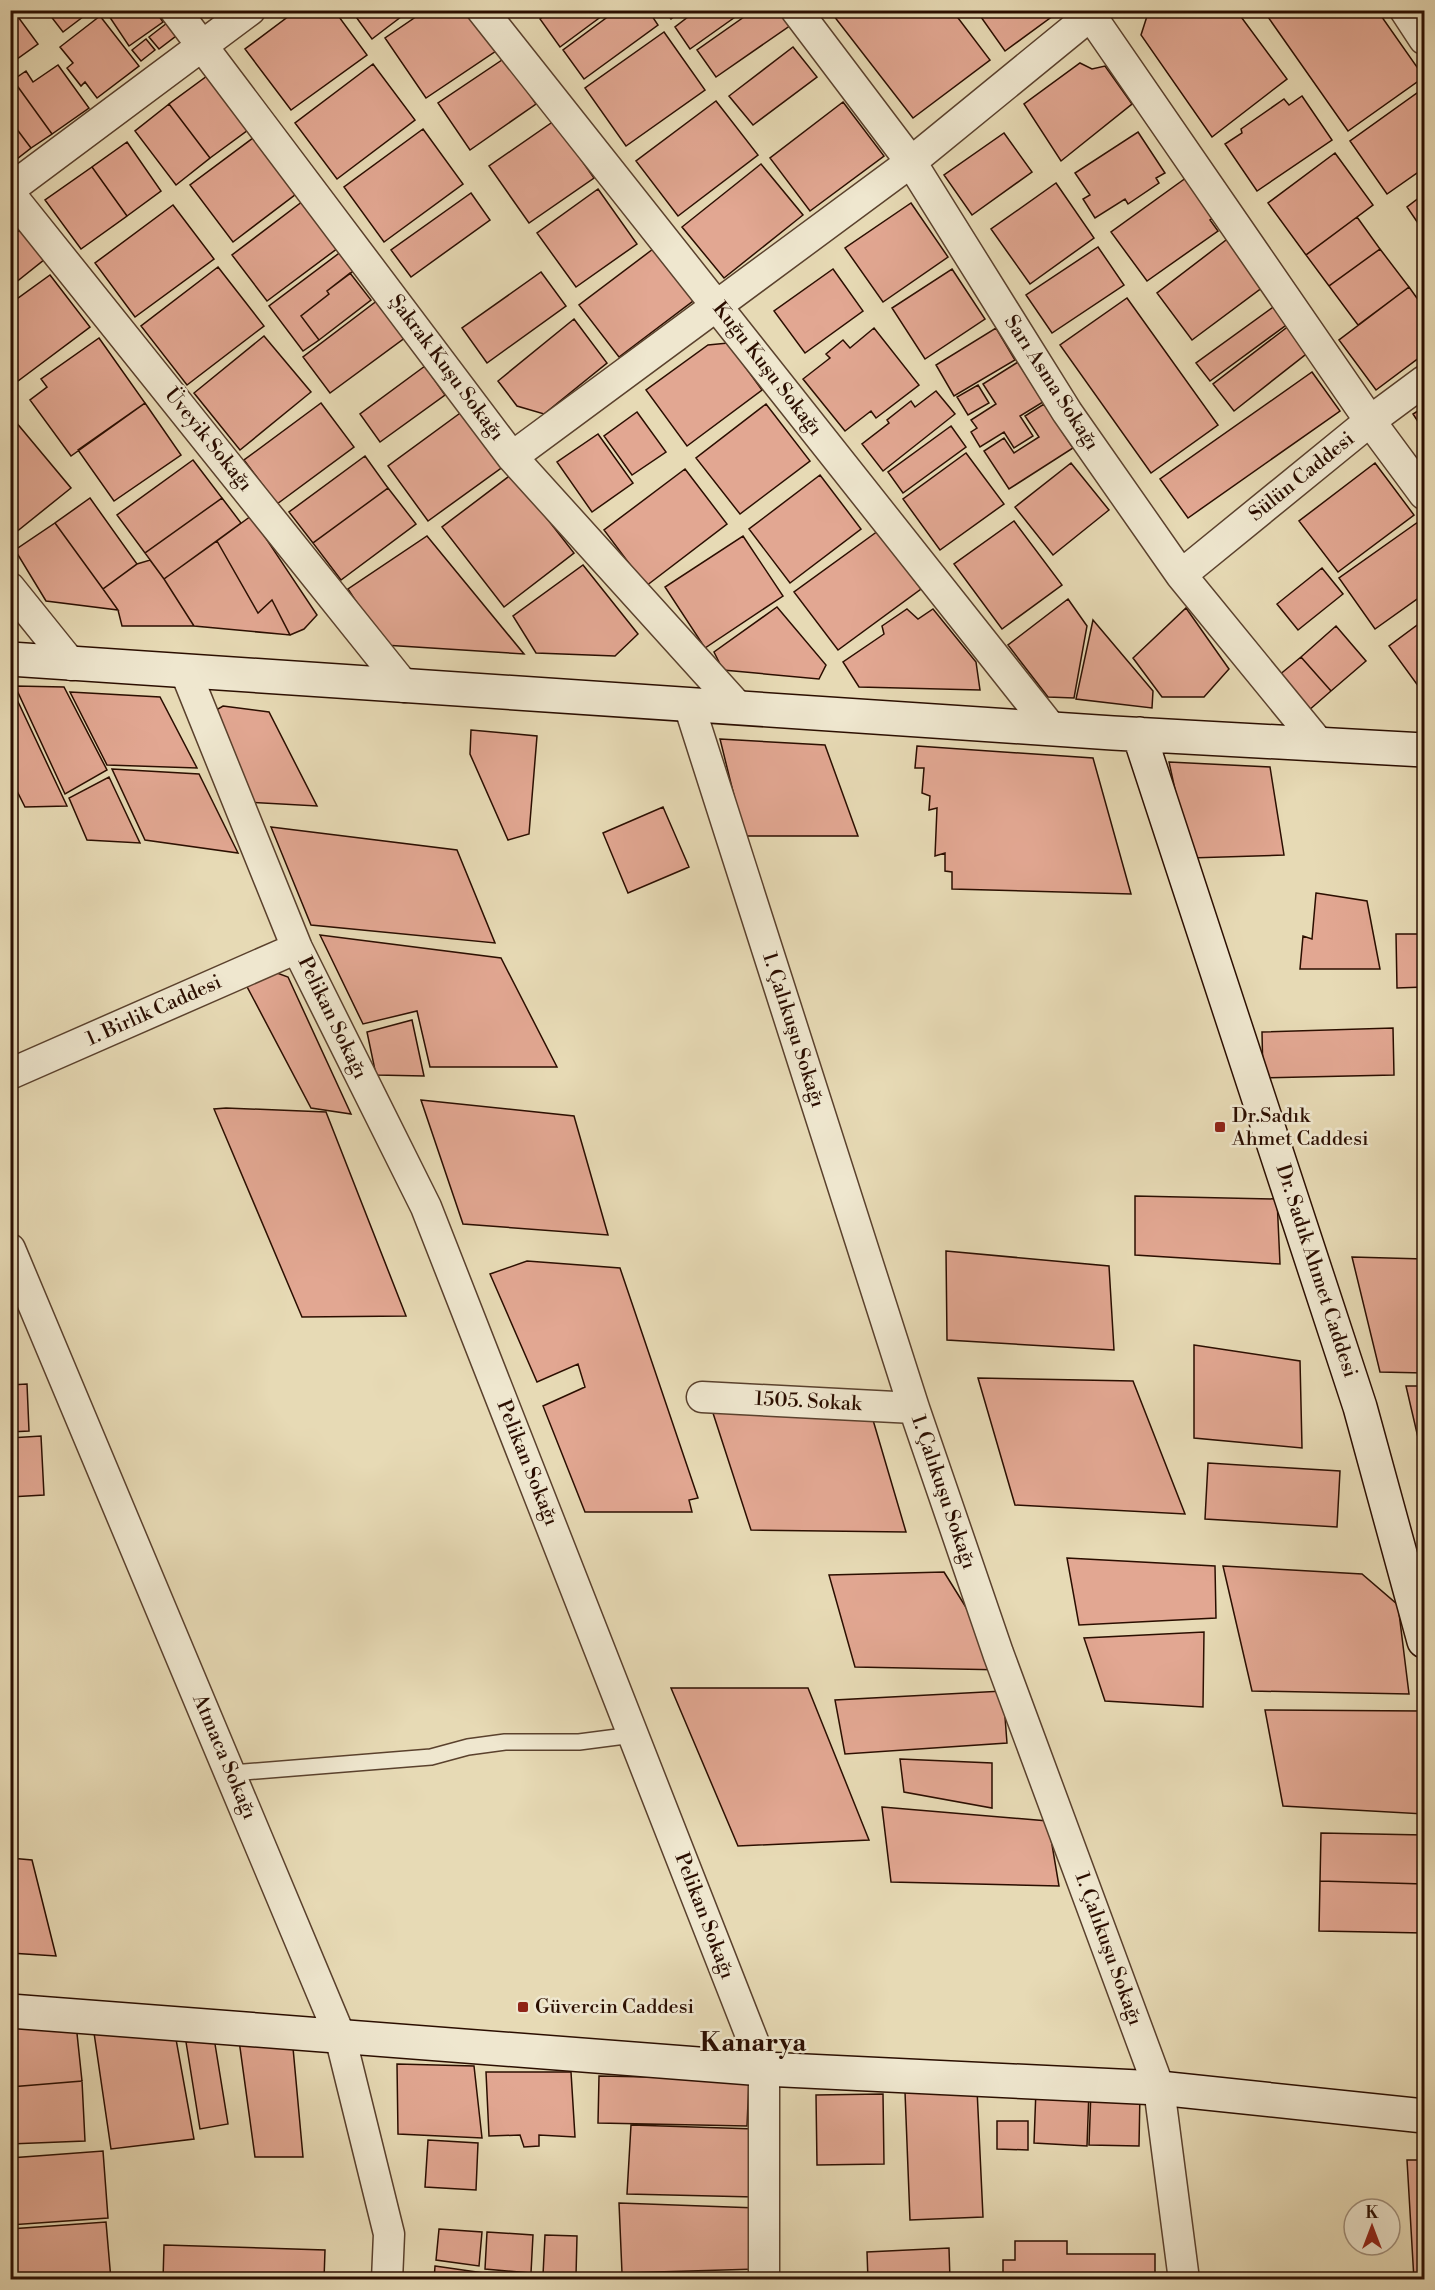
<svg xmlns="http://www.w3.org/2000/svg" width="1435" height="2290" viewBox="0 0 1435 2290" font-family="'Libre Bodoni',serif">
<rect width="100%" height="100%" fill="#e7dab5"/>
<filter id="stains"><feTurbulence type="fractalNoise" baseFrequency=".00333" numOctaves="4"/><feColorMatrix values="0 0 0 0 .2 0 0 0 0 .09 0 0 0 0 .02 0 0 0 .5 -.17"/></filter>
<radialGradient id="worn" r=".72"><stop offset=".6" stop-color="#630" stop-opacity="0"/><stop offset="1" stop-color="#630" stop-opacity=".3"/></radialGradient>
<!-- building -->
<path fill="#e2a792" stroke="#2b0e00" stroke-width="1.5" d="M10,10H13L38,44L10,64Z
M46,10H92L63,32Z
M105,10H155L163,22L129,46Z
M297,10H334L367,55L291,110L245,49Z
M351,10H410L372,39Z
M426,10H473L499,49L426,98L385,38Z
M552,10H610L560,47L540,19Z
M617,10H648L658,25L584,79L563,50Z
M665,10H683L671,19Z
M697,10H745L690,49L675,27Z
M754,10H780L791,25L716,77L697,50Z
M952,10L990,60L913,118L830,11Z
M976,10H1061L1005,51Z
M1149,10H1236L1287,79L1212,137L1141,35Z
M1277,10H1377L1424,77L1348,131L1268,17Z
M100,16L139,66L97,98L85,82L81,86L67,68L73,63L60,47Z
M167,23L176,36L159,49L149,37Z
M664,32L705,90L626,146L585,88Z
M146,39L155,50L141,61L132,50Z
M793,47L817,77L753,125L729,96Z
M505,58L536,104L470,150L438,103Z
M1080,63L1092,69L1105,66L1132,104L1061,161L1024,104Z
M373,64L415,120L337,179L295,123Z
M58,65L89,108L52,134L13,80L26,71L33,82Z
M207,76L248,130L210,158L169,104Z
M13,80L52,134L31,148L10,120V82Z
M1424,88V168L1387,194L1350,141Z
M1302,96L1332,140L1257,191L1225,144L1242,133L1241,129L1284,99L1289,105Z
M716,101L758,155L678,216L636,161Z
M843,102L884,156L810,211L770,158Z
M169,104L210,158L176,185L135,131Z
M10,120L31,148L13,162L10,159Z
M554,121L594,178L529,223L489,166Z
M423,129L463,184L384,242L344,187Z
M1138,132L1165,173L1156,178L1159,183L1128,204L1125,199L1095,218L1083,199L1090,195L1075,173Z
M1004,133L1032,172L972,215L944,175Z
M257,135L300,191L233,242L190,185Z
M127,142L161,191L127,216L92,167Z
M1335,153L1373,205L1306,255L1268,203Z
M761,164L803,215L724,278L682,227Z
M92,167L127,216L81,249L45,200Z
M1190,175L1218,215L1210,220L1218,231L1147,281L1111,232Z
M1056,183L1094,238L1030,284L991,229Z
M598,189L637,244L576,287L537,233Z
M471,193L490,220L411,277L391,250Z
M1424,194V232L1407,207Z
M307,198L342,245L267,301L232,255Z
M911,203L948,257L883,302L845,248Z
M173,205L214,259L135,317L95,263Z
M1357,217L1380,249L1329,286L1306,255Z
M10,230L25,232L45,259L10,287Z
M1230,237L1267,284L1192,340L1157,293Z
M657,246L697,298L619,357L579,305Z
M1098,247L1124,285L1052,333L1026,295Z
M1380,249L1409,287L1358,325L1329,286Z
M342,251L356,269L327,291L329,294L301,316L319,340L303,351L269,306Z
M218,267L264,326L187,385L141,326Z
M833,269L863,311L805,353L774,311Z
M952,269L985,319L925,359L892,308Z
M541,272L566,306L487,363L462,328Z
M350,273L371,300L319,340L301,316L329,294L327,291Z
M50,275L90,327L18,381L10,371V304Z
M1409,287L1424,308V354L1376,390L1339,340Z
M1127,298L1218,425L1151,473L1060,345Z
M378,300L406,337L330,393L303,357Z
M1276,305L1289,323L1210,381L1196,363Z
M574,319L607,363L544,414L517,406L498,381Z
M1290,325L1310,351L1234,411L1213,384Z
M874,328L919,385L876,418L871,411L845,431L803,379L830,358L826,354L843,340L850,348Z
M996,328L1015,360L954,396L936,365Z
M264,336L311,392L240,450L194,393Z
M99,338L145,403L71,456L30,400L47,387L41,379Z
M728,343L762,390L687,446L646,390L708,345Z
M1018,362L1043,402L1020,416L1033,436L1014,448L1004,432L980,447L971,432L977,428L971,420L996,404L983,384Z
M425,366L445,395L380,442L360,414Z
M1312,372L1340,411L1188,518L1160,479Z
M978,385L989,403L968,415L957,397Z
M936,391L955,414L883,471L862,444L889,423L887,420L911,401L915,407Z
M145,403L181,455L114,501L78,450Z
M321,403L354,447L277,504L244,460Z
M766,404L810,461L740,514L696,458Z
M1044,404L1073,448L1009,489L984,451L1004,438L1014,453L1039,437L1025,416Z
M1424,407V431L1413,414Z
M463,411L504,466L428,521L388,466Z
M637,412L666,452L632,475L604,436Z
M10,415L71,488L10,537Z
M951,426L966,447L903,493L888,472Z
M598,434L633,483L592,512L557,462Z
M966,453L1004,504L940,550L903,499Z
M365,456L388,488L313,543L289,512Z
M193,460L222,498L145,553L117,515Z
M1071,463L1109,510L1053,555L1015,507Z
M1375,463L1414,515L1338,572L1299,521Z
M685,469L727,524L646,586L604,530Z
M512,474L574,553L504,607L442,527Z
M820,475L861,529L790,583L749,529Z
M388,488L416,524L341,580L313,543Z
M90,498L137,564L103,589L55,523Z
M222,498L241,523L164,579L145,553Z
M251,516L317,615L304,629L290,635L272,600L258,613L217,541Z
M1014,521L1062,585L1002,629L954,564Z
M1418,522L1424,531V594L1375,629L1339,578Z
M55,523L103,589L118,610L46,601L15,550Z
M878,531L921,589L838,650L794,592Z
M427,536L524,654L384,645L348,589Z
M743,536L783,596L705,648L665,587Z
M217,541L258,613L272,600L290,635L194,626L164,579Z
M150,560L164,579L194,626H122L118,610L103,589L137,564Z
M583,565L638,634L615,656L536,653L513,616Z
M1322,568L1343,594L1298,630L1277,604Z
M1068,599L1087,626L1074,698L1048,697L1008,645Z
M777,607L826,665L819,679L723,670L714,652Z
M1186,608L1229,669L1204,697H1162L1133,658Z
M907,609L918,619L933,609L976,662L980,690L859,687L843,662L884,634L882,626Z
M1093,620L1153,691L1152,708L1076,699Z
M1424,620V694L1389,646Z
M1336,626L1366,661L1331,691L1301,657Z
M1301,657L1331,691L1308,711L1278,676Z
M15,686L64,687L107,770L65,794Z
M10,689H12L67,806L25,807L10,777Z
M70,692L160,697L197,768L107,765Z
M223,706L269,712L317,806L247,802L211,713Z
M471,730L537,736L529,834L508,840L470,754Z
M720,739L825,745L858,836H744Z
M917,746L1093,758L1131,894L952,889V872L945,871V853L935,856L937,808L929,810L930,796L922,793L924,768H915Z
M1169,762L1270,767L1284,855L1190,858Z
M112,769L199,774L238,853L145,840Z
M109,777L140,843L87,840L69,798Z
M663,807L689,867L628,893L603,833Z
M271,827L457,850L495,943L311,925Z
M1316,893L1367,901L1380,969H1300L1303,936L1312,939Z
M1396,934H1424V987L1397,988Z
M320,935L501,958L557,1067H430L417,1011L363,1024Z
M269,970L288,977L351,1114L311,1108L244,981Z
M412,1020L424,1076L376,1075L367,1032Z
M1393,1028L1394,1075L1263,1078L1262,1032Z
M1418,1078H1424V1121H1418Z
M421,1100L574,1116L608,1235L463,1224Z
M226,1108L326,1112L406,1316L302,1317L214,1109Z
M1135,1196L1277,1199L1280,1264L1135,1255Z
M946,1251L1109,1266L1114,1350L947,1340Z
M1352,1257L1424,1259V1373L1380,1372Z
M527,1261L620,1268L698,1498L689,1500L692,1512H585L543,1406L585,1387L578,1364L537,1382L490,1274Z
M1194,1345L1300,1361L1302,1448L1194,1438Z
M978,1378L1133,1381L1185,1514L1015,1505Z
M27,1384L29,1431L10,1432V1385Z
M1406,1386H1424V1442H1419Z
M712,1410L873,1420L906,1532L751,1530Z
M41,1436L44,1495L10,1497V1438Z
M1208,1463L1340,1471L1337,1527L1205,1519Z
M1067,1558L1215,1566L1216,1618L1079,1625Z
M1223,1566L1362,1574L1398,1605L1409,1694L1252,1691Z
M944,1572L1005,1670L855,1667L829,1575Z
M1204,1632L1203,1707L1105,1701L1084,1638Z
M671,1688H808L869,1840L738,1846Z
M1003,1691L1007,1743L845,1754L835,1700Z
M1265,1710L1422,1711L1424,1814L1283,1806Z
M900,1759L992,1763V1808L904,1792Z
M882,1807L1048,1821L1059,1886L891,1882Z
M1321,1833L1424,1835V1884L1320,1881Z
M10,1858L32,1860L56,1956L10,1953Z
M1320,1881L1424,1884V1933L1319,1931Z
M10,2020L76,2024L82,2081L10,2087Z
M93,2026L174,2028L194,2139L111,2149Z
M238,2033L292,2037L303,2157H255Z
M214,2038L228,2124L200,2129L186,2042Z
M397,2064L474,2066L482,2138L398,2134Z
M486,2072H571L575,2137L539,2135V2146L524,2147L520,2135L489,2136Z
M599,2076L749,2079L747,2126L598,2123Z
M82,2081L85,2141L10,2144V2087Z
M977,2089L983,2217L910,2220L905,2092Z
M1036,2089L1089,2091L1087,2146L1034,2143Z
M1091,2091L1140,2092L1139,2146L1089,2145Z
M883,2094L884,2164L817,2165L816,2095Z
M997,2121H1028V2150L997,2149Z
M631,2125L755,2129V2197L627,2194Z
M428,2140L478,2143L476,2190L425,2187Z
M103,2151L108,2218L10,2225V2158Z
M1407,2160H1424V2280H1414Z
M619,2203L757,2208V2269L622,2273Z
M106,2222L111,2280H10V2229Z
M439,2229L482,2232L479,2266L436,2260Z
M487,2232L533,2235L531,2273L485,2269Z
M545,2235L577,2236L576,2276L543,2275Z
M1015,2241H1067V2254H1155V2280H1003V2260H1015Z
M164,2245L325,2250L324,2280H163Z
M949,2248L950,2280H868L867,2252Z
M435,2266L525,2279V2280H434Z"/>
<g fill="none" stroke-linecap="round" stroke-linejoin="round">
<!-- lane casing -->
<g stroke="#5a412d" stroke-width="18">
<path id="lane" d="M232,1773L431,1757L468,1747L505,1742H579L633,1735"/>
</g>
<!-- street casing -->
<g stroke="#5a412d" stroke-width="33">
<path id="street" d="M175,10L512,457L739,708
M482,10L1051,728
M796,10L911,162L1067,412L1181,575L1320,745
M1087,10L1370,421L1424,494
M1405,10L1424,39
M10,189L250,10
M10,194L405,687
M512,457L911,162L1097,10
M1181,575L1370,421L1424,381
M10,588L72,665
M186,673L297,948L426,1207L764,2069V2280
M689,705L914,1408L998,1653L1159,2088L1184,2280
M10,1074L297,948
M10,1249L340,2036L389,2234L387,2280
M702,1397L914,1408"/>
</g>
<!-- secondary casing -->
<g stroke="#2b0e00" stroke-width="36">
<path id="secondary" d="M10,659L1113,733L1424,750
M1139,734L1360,1407L1424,1641
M10,2011L764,2069L1159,2088L1424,2116"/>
</g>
<!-- lane -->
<use href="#lane" stroke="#efe7cf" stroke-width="15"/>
<!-- street -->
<use href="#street" stroke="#efe7cf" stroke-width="30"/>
<!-- secondary -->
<use href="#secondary" stroke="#efe7cf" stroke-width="33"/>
</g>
<!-- markers -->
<g fill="#8f2418" stroke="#efe7cf" stroke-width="2">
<rect x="1214" y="1121" width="12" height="12" rx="3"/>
<rect x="517" y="2001" width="12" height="12" rx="3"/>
</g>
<g text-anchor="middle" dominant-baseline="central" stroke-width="5" stroke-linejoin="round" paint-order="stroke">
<!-- street labels -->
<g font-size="20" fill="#2b0e00" stroke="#efe7cf">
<text transform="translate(446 368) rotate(53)">Şakrak Kuşu Sokağı</text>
<text transform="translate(767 369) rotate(52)">Kuğu Kuşu Sokağı</text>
<text transform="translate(1051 383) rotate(57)">Sarı Asma Sokağı</text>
<text transform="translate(208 440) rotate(51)">Üveyik Sokağı</text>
<text transform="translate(1302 477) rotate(-39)">Sülün Caddesi</text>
<text transform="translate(154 1011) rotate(-24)">1. Birlik Caddesi</text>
<text transform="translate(332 1018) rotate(64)">Pelikan Sokağı</text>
<text transform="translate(793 1030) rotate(72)">1. Çalıkuşu Sokağı</text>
<text transform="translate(1316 1271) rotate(72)">Dr. Sadık Ahmet Caddesi</text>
<text transform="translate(808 1402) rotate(3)">1505. Sokak</text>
<text transform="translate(527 1463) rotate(68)">Pelikan Sokağı</text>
<text transform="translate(943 1492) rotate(71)">1. Çalıkuşu Sokağı</text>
<text transform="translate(224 1757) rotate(67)">Atmaca Sokağı</text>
<text transform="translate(704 1916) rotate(69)">Pelikan Sokağı</text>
<text transform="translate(1108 1949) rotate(70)">1. Çalıkuşu Sokağı</text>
</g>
<!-- poi labels -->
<g font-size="20" fill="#2b0e00" stroke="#efe7cf" text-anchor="start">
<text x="1232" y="1116">Dr.Sadık<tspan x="1232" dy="23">Ahmet Caddesi</tspan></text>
<text x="535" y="2007">Güvercin Caddesi</text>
</g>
<!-- district labels -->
<g font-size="26" font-weight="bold" fill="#2b0e00" stroke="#efe7cf">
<text x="753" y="2043">Kanarya</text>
</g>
</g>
<!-- margin -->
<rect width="1435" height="2290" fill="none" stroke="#e7dab5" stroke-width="36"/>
<rect x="12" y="12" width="1411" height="2266" fill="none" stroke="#2b0e00" stroke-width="3"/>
<rect x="18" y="18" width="1399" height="2254" fill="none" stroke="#2b0e00" stroke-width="1.5"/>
<!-- north arrow -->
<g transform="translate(1372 2227)"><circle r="28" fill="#efe7cf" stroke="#a1907c" stroke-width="1.5"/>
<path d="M0-4.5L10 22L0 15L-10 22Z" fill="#8f2418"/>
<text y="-9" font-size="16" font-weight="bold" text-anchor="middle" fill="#2b0e00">K</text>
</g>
<rect width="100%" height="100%" filter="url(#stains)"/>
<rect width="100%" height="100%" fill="url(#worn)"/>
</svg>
